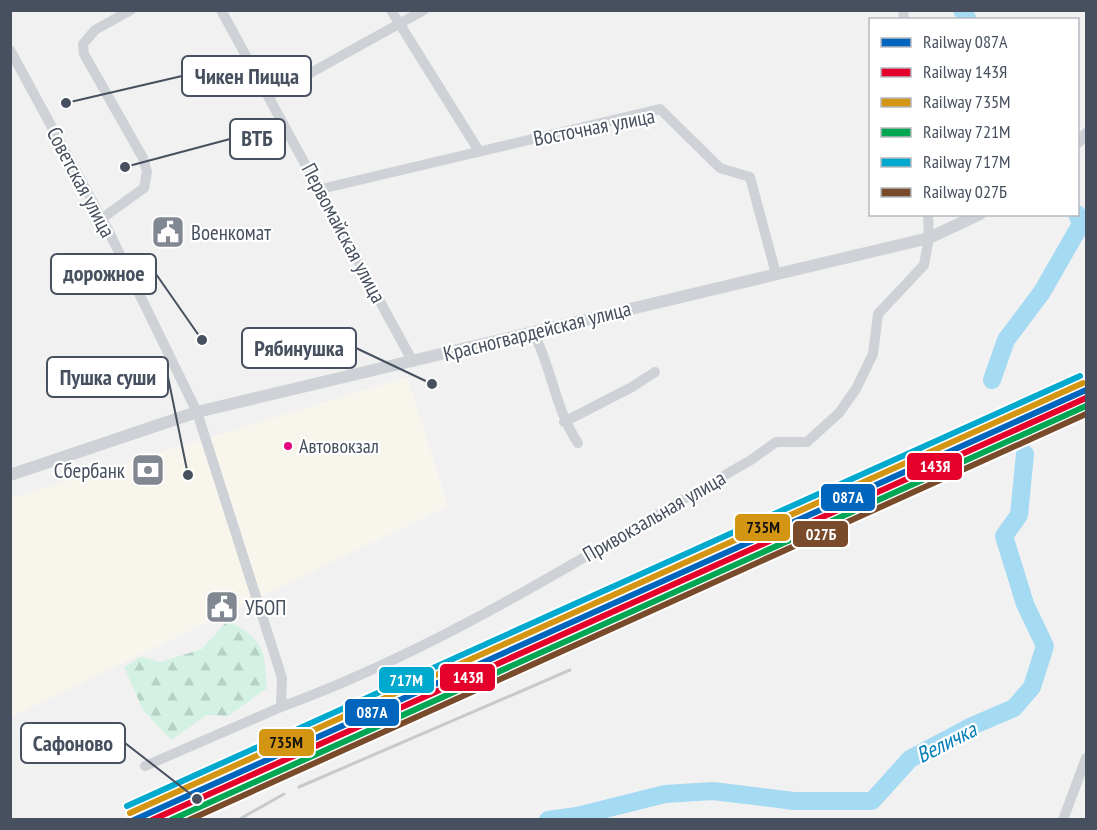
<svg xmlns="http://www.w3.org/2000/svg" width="1097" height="830" viewBox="0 0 1097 830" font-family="'PT Sans Narrow',sans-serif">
<defs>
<pattern id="forest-firs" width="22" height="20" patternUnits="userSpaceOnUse" patternTransform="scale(1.5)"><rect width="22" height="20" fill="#d3f2e3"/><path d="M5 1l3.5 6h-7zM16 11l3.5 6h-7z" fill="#b6d1c5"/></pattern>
</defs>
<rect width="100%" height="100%" fill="#f1f1f1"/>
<!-- commercial -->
<path fill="#f8f6ec" d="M407,377L448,506L11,717V498Z"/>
<!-- forest -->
<path fill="url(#forest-firs)" d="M228,620C265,643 264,645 267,688L228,716L207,715L171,740L143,710L124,667L141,657L160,662L202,649Z"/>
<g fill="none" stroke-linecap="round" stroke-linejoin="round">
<!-- river -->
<path stroke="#a5daf3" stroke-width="18" d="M962,10L968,20
M992,380L1006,340L1042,292L1081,224L1077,214
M548,820L577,816L665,794L713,791L794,801H872L910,759L972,726L1014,708L1032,687L1045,646L1025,604L1004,536L1019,515L1025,454"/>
<!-- minor -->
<path stroke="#ced1d5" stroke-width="10" d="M221,10L413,362
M391,10L479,151
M903,10L904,20
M10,50L109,232L197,412L282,678L281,707L145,766
M269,96L424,10
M321,189L660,109L720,168L750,177L776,274
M101,219L144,188L147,172L143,158L84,54L83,44L95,30L131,10
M533,332C553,370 554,407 578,443
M564,422L632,387L655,372
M281,707C448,646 597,548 751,460L776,442H807L839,413L856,389L873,354L878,314L924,265L929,238L928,214
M1063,820L1086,758"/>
<!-- tertiary -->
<path stroke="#ced1d5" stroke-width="12" d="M1078,142L1086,134
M10,475L197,412L929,238L980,214"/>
<!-- rail -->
<path stroke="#c7c9cc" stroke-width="3" d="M520,636L895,469
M474,686L587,632L1086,406
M299,787L570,670
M238,820L284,794"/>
<!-- rail-1 casing -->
<g stroke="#fff" stroke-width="10">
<path id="rail-1" d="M134,820L1086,390"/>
</g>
<!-- rail-2 casing -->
<g stroke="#fff" stroke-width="10">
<path id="rail-2" d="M152,820L1086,398"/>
</g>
<!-- rail-3 casing -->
<g stroke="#fff" stroke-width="10">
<path id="rail-3" d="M130,813L1083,383"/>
</g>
<!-- rail-4 casing -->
<g stroke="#fff" stroke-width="10">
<path id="rail-4" d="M171,820L1086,406"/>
</g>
<!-- rail-5 casing -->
<g stroke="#fff" stroke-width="10">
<path id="rail-5" d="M127,806L1080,376"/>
</g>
<!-- rail-6 casing -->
<g stroke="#fff" stroke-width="10">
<path id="rail-6" d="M189,820L1086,414"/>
</g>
<!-- rail-1 -->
<use href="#rail-1" stroke="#0065bd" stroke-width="6"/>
<!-- rail-2 -->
<use href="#rail-2" stroke="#e4002b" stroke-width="6"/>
<!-- rail-3 -->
<use href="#rail-3" stroke="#d49513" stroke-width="6"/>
<!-- rail-4 -->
<use href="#rail-4" stroke="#00a651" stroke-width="6"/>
<!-- rail-5 -->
<use href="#rail-5" stroke="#00a9ce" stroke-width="6"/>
<!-- rail-6 -->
<use href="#rail-6" stroke="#7a4b2a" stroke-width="6"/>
</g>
<!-- icons -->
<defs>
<g id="civic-square" transform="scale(1.725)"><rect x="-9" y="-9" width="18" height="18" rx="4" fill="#828892" stroke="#fff"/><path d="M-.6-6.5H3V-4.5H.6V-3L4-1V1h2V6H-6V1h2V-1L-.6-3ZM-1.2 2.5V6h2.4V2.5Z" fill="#fff"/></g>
<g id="bank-square" transform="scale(1.725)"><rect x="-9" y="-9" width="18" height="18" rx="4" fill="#828892" stroke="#fff"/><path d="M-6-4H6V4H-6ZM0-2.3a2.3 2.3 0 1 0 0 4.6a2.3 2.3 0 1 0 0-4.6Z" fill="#fff"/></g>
</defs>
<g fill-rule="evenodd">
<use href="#civic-square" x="168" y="232"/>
<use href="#bank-square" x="148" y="470"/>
<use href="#civic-square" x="222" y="607"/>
</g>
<!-- markers -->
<circle fill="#e5007d" stroke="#fff" stroke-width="2" cx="288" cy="446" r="5"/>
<g text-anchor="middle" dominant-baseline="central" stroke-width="4.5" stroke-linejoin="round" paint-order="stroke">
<!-- bus labels -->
<g font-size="20" fill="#46505f" stroke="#fff" text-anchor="start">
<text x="299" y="446">Автовокзал</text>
</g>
<!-- street labels -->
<g font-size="21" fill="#46505f" stroke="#fff">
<text transform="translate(594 127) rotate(-11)">Восточная улица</text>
<text transform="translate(81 182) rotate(62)">Советская улица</text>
<text transform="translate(344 233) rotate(62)">Первомайская улица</text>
<text transform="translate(537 331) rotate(-14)">Красногвардейская улица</text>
<text transform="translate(654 516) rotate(-30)">Привокзальная улица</text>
</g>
<!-- poi labels -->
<g font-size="21" fill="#46505f" stroke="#fff" text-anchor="start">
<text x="191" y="232">Военкомат</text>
<text x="125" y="470" text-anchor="end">Сбербанк</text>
<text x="245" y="607">УБОП</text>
</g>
<!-- water labels -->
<g font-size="22" font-style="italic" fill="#007db8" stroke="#fff">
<text transform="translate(946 742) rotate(-27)">Величка</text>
</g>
</g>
<!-- callouts -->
<path fill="none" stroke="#46505f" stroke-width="2" d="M66 103L182 76M125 167L230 139M202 340L156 274M432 384L356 348M188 475L168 377M197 799L125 743"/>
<g fill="#46505f" stroke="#fff" stroke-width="2">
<circle cx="66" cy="103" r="6"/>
<circle cx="125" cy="167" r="6"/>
<circle cx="202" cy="340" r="6"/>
<circle cx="432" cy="384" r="6"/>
<circle cx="188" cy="475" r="6"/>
<circle cx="197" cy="799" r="6"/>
</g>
<g fill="#fff" stroke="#46505f" stroke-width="2">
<rect x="182" y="56" width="129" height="40" rx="6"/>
<rect x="230" y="119" width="55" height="40" rx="6"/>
<rect x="51" y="254" width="105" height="40" rx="6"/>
<rect x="242" y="328" width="114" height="40" rx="6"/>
<rect x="47" y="357" width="121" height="40" rx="6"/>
<rect x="21" y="723" width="104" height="40" rx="6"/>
</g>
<g font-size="22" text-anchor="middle" font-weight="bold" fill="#46505f">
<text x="247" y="84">Чикен Пицца</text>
<text x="257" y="146">ВТБ</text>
<text x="104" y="281">дорожное</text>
<text x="299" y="356">Рябинушка</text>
<text x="108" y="385">Пушка суши</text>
<text x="73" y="751">Сафоново</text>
</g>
<g stroke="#fff" stroke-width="2">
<rect x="906" y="452" width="57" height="29" rx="6" fill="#e4002b"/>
<rect x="820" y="483" width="56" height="29" rx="6" fill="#0065bd"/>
<rect x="734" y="513" width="57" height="29" rx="6" fill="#d49513"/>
<rect x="792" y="520" width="57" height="28" rx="6" fill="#7a4b2a"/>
<rect x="439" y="663" width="57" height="29" rx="6" fill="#e4002b"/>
<rect x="378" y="666" width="57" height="28" rx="6" fill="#00a9ce"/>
<rect x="344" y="698" width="56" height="29" rx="6" fill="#0065bd"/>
<rect x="258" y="728" width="57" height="29" rx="6" fill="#d49513"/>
</g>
<g font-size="16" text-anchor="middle" font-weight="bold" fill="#fff">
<text x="935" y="472">143Я</text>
<text x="848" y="503">087А</text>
<text x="821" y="540">027Б</text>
<text x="468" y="683">143Я</text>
<text x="406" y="686">717М</text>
<text x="372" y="718">087А</text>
</g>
<g font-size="16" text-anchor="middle" font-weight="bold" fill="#111">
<text x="763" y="533">735М</text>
<text x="286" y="748">735М</text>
</g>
<!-- border -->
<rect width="1097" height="830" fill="none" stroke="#46505f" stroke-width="24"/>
<!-- legend -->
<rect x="869" y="18" width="210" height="198" fill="#ffffff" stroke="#b5b9bf" stroke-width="1.5"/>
<rect x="881" y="38" width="30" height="9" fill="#0065bd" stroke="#b5b9bf" stroke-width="1.5"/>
<text x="923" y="48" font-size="18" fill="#46505f">Railway 087А</text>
<rect x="881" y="68" width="30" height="9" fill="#e4002b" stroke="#b5b9bf" stroke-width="1.5"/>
<text x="923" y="78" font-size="18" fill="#46505f">Railway 143Я</text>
<rect x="881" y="98" width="30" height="9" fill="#d49513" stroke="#b5b9bf" stroke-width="1.5"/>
<text x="923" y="108" font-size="18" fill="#46505f">Railway 735М</text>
<rect x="881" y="128" width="30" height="9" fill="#00a651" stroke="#b5b9bf" stroke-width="1.5"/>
<text x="923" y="138" font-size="18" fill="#46505f">Railway 721М</text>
<rect x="881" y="158" width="30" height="9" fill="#00a9ce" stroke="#b5b9bf" stroke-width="1.5"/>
<text x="923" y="168" font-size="18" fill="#46505f">Railway 717М</text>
<rect x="881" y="188" width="30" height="9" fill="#7a4b2a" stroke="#b5b9bf" stroke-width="1.5"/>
<text x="923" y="198" font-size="18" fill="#46505f">Railway 027Б</text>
</svg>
